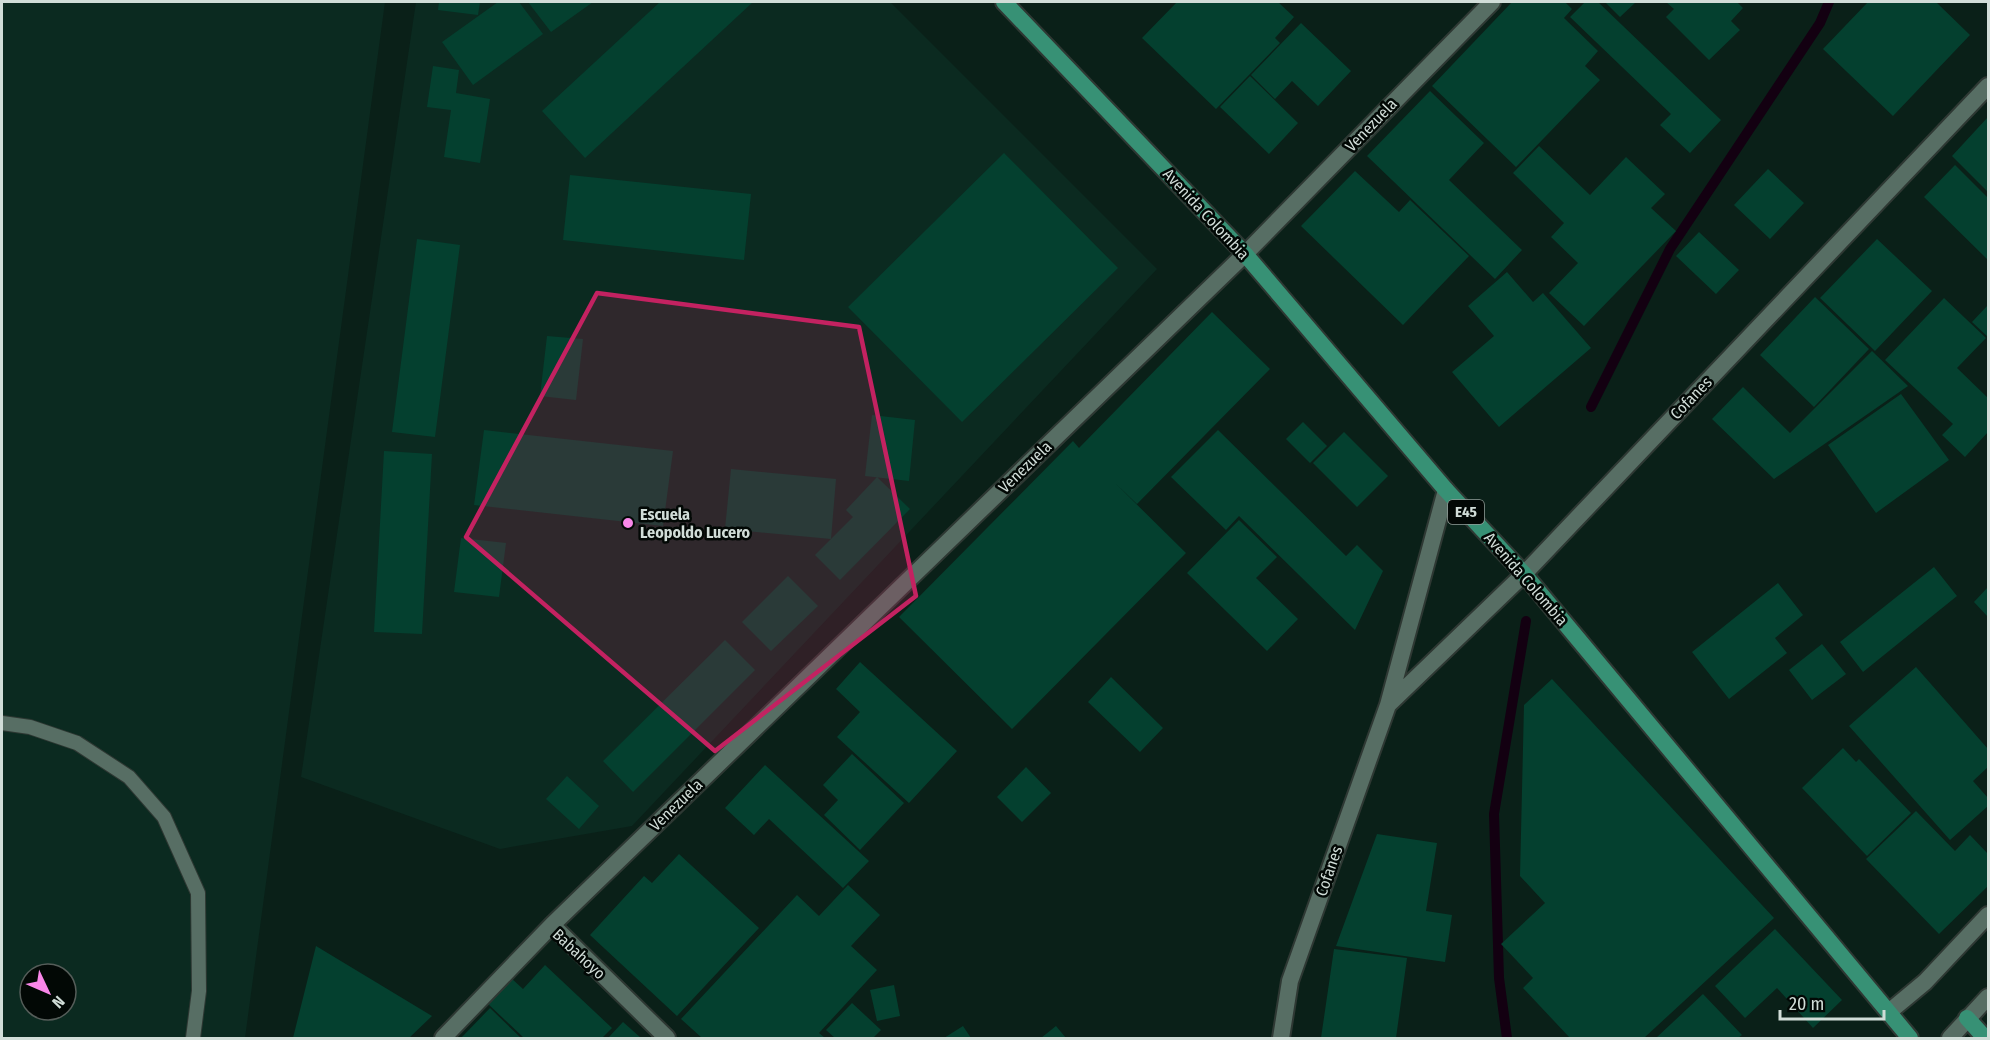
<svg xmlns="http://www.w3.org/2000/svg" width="1990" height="1040" viewBox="0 0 1990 1040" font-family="'Fira Sans Condensed',sans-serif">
<rect width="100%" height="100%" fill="#0a2018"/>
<!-- built -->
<path fill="#0b2a20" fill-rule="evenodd" d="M2,2H385L245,1038H2ZM30,974H66V1010H30Z
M416,2H890L1157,269L632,826L500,849L301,777Z"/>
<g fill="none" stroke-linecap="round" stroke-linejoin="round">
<!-- stream -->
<path stroke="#130011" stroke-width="10" d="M1591,407L1670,249L1820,23L1829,2
M1507,1038L1499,978L1494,814L1526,621"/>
</g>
<!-- building -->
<path fill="#04402f" d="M439,2H480L478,15L438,10Z
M498,2H519L543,34L473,85L442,42Z
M528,2H593L551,32Z
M660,2H753L585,158L542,111Z
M1177,2H1278L1294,17L1275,38L1280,43L1216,109L1142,38Z
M1512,2H1565L1572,9L1564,18L1598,51L1585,66L1600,80L1516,167L1432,86Z
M1585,2H1598L1721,120L1690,153L1660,125L1671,114L1570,17Z
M1605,2H1636L1620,17Z
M1666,2H1737L1743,8L1731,21L1740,30L1709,60L1666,17L1674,9Z
M1868,2H1936L1970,35L1893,116L1823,49Z
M1301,23L1351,71L1318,106L1292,81L1275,99L1251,75Z
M433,66L459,70L456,93L490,99L480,163L444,157L451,110L427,107Z
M1250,76L1298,123L1269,154L1220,107Z
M1430,91L1484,143L1449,180L1522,250L1495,279L1367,156Z
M1988,117V192L1952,156Z
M1539,146L1590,195L1626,157L1665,194L1651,208L1676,231L1584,326L1549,293L1578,263L1551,237L1564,223L1513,173Z
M1004,153L1118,268L962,422L848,307Z
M1955,165L1988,198V260L1924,197Z
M1768,169L1804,203L1770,239L1734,205Z
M1355,171L1399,212L1410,200L1469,256L1403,325L1301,226Z
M570,175L751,194L744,260L563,240Z
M1699,232L1739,270L1716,294L1676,256Z
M417,239L460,245L435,437L392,432Z
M1877,239L1932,291L1875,351L1820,298Z
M1507,272L1533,302L1543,293L1591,348L1499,427L1452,372L1494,336L1468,306Z
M1815,297L1869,349L1814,407L1760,355Z
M1944,298L1986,338L1957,368L1988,398V432L1965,457L1942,435L1953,424L1885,360Z
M1988,305V337L1972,322Z
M1212,312L1270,369L1137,504L1115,483L1186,553L1012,729L899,617L1073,441L1079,448Z
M547,336L583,339L576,400L540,396Z
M1872,351L1908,386L1774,479L1712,419L1743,387L1790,433Z
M1901,394L1949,460L1876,513L1828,445Z
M872,415L915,420L909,481L865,476Z
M1303,422L1327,446L1310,463L1286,439Z
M484,430L673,451L663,526L474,505Z
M1218,430L1346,556L1357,545L1383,571L1355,630L1239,516L1226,530L1171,477Z
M1344,432L1388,476L1357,507L1313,463Z
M384,451L432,454L422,634L374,632Z
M731,469L836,479L831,539L725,529Z
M877,477L910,509L840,580L815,555L853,517L846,510Z
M1239,520L1277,557L1256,578L1298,619L1267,651L1187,573Z
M461,538L506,543L499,597L454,592Z
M1934,567L1957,596L1863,672L1840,642Z
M788,576L818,606L771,651L742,622Z
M1778,583L1803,615L1775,638L1787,653L1729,699L1692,652Z
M1988,587V617L1974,602Z
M725,640L755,670L633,792L603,761Z
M1822,644L1846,674L1812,700L1789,670Z
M860,662L957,751L909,803L837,737L860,712L836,689Z
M1916,667L1988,749V767L1973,781L1988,798V806L1950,840L1849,726Z
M1111,677L1163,728L1140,752L1088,702Z
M1552,679L1774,918L1644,1038H1570L1523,988L1533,978L1501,944L1545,903L1520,876L1524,705Z
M1843,748L1856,762L1859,759L1911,813L1867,856L1802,788Z
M852,754L904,803L860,850L824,815L838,800L823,785Z
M765,765L869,861L843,888L769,819L754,835L725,808Z
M1026,767L1051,793L1022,822L997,797Z
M567,776L599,806L579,829L546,799Z
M1916,811L1955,851L1970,835L1988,854V886L1939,934L1866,859Z
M1377,834L1437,843L1426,911L1452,915L1445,962L1336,946Z
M679,854L759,928L677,1016L590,935L644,876L652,883Z
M848,885L880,915L851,946L877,970L819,1033L825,1038H702L681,1019L797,895L819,916Z
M1775,929L1842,1000L1813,1028L1777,988L1745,1018L1715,986Z
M316,946L432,1016L409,1038H293Z
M1334,949L1407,958L1396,1038H1321Z
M545,965L612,1028L602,1038H524L486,1002L510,977L523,989Z
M894,985L900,1016L877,1021L870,990Z
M1703,994L1742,1035L1738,1038H1656Z
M852,1003L881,1030L873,1038H835L826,1030Z
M490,1008L521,1038H461Z
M623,1022L641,1038H608Z
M963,1026L971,1038H944Z
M1056,1026L1066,1038H1041Z"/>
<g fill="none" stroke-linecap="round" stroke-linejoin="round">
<!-- service casing -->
<g stroke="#2e3833" stroke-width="16">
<path id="service" d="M2,723L30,727L77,743L129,777L164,817L198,893L199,991L193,1038"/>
</g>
<!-- minor casing -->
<g stroke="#2e3833" stroke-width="20">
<path id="minor" d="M1388,705L1524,574L1988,86
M552,925L1245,254L1492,2
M1889,1012L1925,982L1988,915
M443,1038L552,925L667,1038
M1281,1038L1290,981L1388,705L1446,490
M1950,1038L1988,997"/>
</g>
<!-- primary casing -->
<g stroke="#2e3833" stroke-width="20">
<path id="primary" d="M1004,2L1245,254L1446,490L1524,574L1910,1038
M1967,1018L1985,1038"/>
</g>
<!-- service -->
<use href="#service" stroke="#576e64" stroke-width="14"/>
<!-- minor -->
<use href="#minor" stroke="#576e64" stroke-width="16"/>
<!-- primary -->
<use href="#primary" stroke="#379175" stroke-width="16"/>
</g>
<!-- marked area -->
<path fill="#c32261" fill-opacity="0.2" stroke="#c32261" stroke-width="4.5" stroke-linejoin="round" d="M597,293L859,327L916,596L715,751L466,537Z"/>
<!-- markers -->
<circle fill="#f987e9" stroke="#020805" stroke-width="2" cx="628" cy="523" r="6"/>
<g text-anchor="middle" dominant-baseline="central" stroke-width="5" stroke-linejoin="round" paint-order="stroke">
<!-- shield labels -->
<rect fill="#020805" stroke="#939d99" stroke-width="1.5" x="1448" y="500" width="36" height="24" rx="4.5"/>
<g font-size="15" font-weight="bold" fill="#d1ddd8">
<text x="1466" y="512">E45</text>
</g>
<!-- street labels -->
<g font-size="16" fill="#d1ddd8" stroke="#020805">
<text transform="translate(1371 125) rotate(-46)">Venezuela</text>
<text transform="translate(1206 214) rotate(47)">Avenida Colombia</text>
<text transform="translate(1691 398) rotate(-46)">Cofanes</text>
<text transform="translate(1025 467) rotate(-44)">Venezuela</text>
<text transform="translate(1526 579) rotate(49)">Avenida Colombia</text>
<text transform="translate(676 805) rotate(-44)">Venezuela</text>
<text transform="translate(1329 871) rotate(-71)">Cofanes</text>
<text transform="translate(579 954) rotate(43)">Babahoyo</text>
</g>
<!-- poi labels -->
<g font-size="16" font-weight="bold" fill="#d1ddd8" stroke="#020805" text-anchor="start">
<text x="640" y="514">Escuela<tspan x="640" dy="18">Leopoldo Lucero</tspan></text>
</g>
</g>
<!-- border -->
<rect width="1990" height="1040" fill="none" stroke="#d1ddd8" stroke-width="6"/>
<!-- north arrow -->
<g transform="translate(48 992) rotate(134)"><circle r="28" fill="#020805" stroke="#555d59" stroke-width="1.5"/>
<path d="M0-4.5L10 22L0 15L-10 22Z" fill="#f987e9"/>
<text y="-9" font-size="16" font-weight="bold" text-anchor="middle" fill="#d1ddd8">N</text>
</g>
<!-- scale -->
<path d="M1780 1010v9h104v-9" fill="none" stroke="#d1ddd8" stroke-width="3"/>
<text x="1789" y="1010" font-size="18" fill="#d1ddd8" stroke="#020805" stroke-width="4.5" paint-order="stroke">20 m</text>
</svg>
